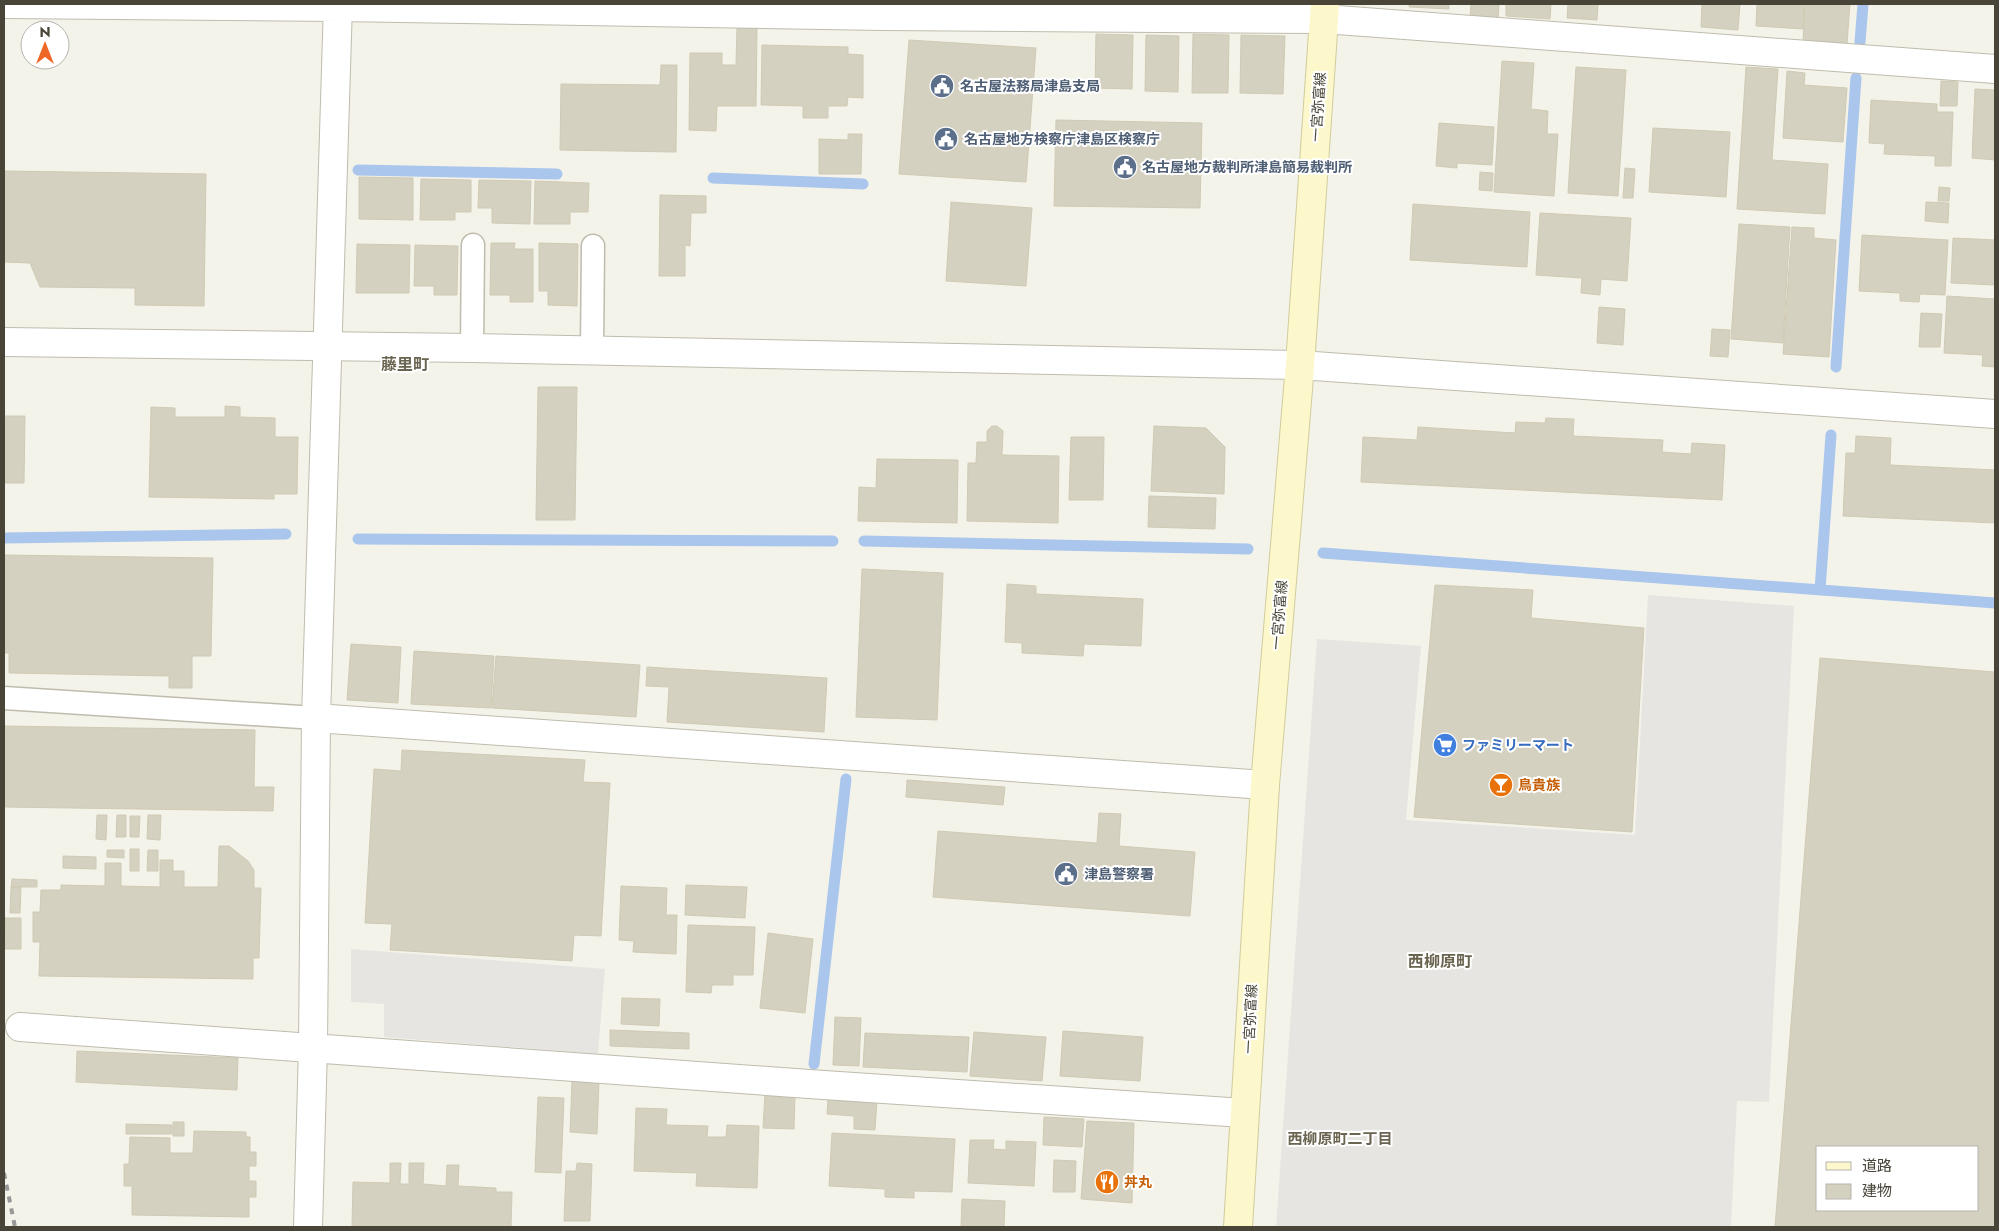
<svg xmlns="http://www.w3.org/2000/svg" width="1999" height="1231" viewBox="0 0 1999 1231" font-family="Jost,'Noto Sans JP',sans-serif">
<rect width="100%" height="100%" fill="#f4f3ea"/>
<!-- parking -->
<path fill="#e6e5e1" d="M1648,595L1794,606L1769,1102L1737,1101L1731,1227H1276L1317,639L1421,646L1406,820L1635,835Z
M351,949L605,969L598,1054L384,1037V1004L351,1002Z"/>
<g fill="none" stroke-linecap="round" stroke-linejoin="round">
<!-- stream -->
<path stroke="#aac6ed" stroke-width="11" d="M1860,42L1863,4
M358,170L557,174
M713,178L863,184
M1836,367L1856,78
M4,538L286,534
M358,539L833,541
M864,541L1248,549
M1323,553L1995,603
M1820,590L1831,435
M814,1064L846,779"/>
</g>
<!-- building -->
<path fill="#d5d1c0" stroke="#d0cab4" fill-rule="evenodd" d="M1409,4H1449V9L1409,7Z
M1471,4L1499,5L1498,19L1470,18Z
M1506,4H1551L1550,19L1506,16Z
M1568,4H1598L1597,20L1567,18Z
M1702,4H1740L1738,30L1701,27Z
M1757,4H1804L1803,29L1756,26Z
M1805,4H1850L1847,44L1803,41Z
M737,27L757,28L756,106H717L716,131L689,130L690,53H722V65H736Z
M1096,34L1133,35L1132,89L1095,88Z
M1193,34L1229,35L1228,93H1192Z
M1146,35L1179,36L1178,92L1145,91Z
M1241,35L1285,36L1283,94L1240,93Z
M909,40L1036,48L1026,182L899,174Z
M762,45L848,47V54L863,55V98L848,97L847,106H828V118H803V106L761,105Z
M1502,61L1534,63L1531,109L1548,111L1547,134H1558L1554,196L1494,192Z
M661,65H677L676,152L560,150L561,84L660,85Z
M1576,67L1626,70L1618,196L1568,193Z
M1746,67L1778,69L1772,160L1828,164L1825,214L1737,209Z
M1787,71L1805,73L1804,85L1847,88L1843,142L1783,138Z
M1941,81L1958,82L1957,106H1940Z
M1975,89L1995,90V160L1972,158Z
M1871,100L1937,104V112H1953L1951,166H1935V156L1884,154L1885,144L1869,143Z
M1056,120L1202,123L1200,208L1054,206Z
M1439,123L1494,127L1492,165L1457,163V168L1436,166Z
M1653,128L1730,132L1726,197L1649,192Z
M848,134H862L861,174H819V139L848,140Z
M1625,168L1635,169L1633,198H1623Z
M4,171L206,174L204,306L135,305V288L40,287L30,263L4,262Z
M1480,172L1493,173L1492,191L1479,190Z
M359,177L413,178V220L359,219Z
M421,179L471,180V212H455V220H420Z
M479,180L531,181L530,224L492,223V208H478Z
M535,181L589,183L588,212H570V224H534Z
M1939,187L1950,188L1949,201H1938Z
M660,195L706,196V213H691L690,246L685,245V276H659Z
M951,202L1032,208L1026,286L946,281Z
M1926,202L1949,203L1948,223L1925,221Z
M1413,204L1530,212L1527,267L1410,260Z
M1540,213L1631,218L1627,281L1601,279L1600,295L1581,293L1582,278L1536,275Z
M1739,224L1790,227L1783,343L1731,339Z
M1792,227L1814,228V238L1836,240L1829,357L1783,354Z
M1862,235L1948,240L1945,295L1920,294L1919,302L1900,301V293L1859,291Z
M1953,238L1995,240V285L1951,283Z
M491,243H515L514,249H533V302H510V295H490Z
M539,243L578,244L577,306L548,305V291H539Z
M357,244L410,245L409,293H356Z
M415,245L458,246L457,295H434V286H414Z
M1947,296L1995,299V367L1982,366L1983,355L1944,353Z
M1599,307L1625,309L1623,345L1597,343Z
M1921,313L1942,314L1940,347H1919Z
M1712,329L1730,330L1728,357L1710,356Z
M538,387H577L575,520H536Z
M225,406L240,407V417L275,418V437H298L297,494H274V499L149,497L151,407L175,408V417H225Z
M4,416H25L24,483H4Z
M1546,418L1574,419L1573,436L1663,440L1662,452L1691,454L1692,443L1725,445L1722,500L1361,482L1363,437L1417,440L1418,427L1515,433L1516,422L1545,423Z
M992,426H997L1003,431L1002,455L1059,456L1058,523L967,521L968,463H976L977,442H987V431Z
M1154,426L1206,428L1225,447L1224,494L1151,491Z
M1856,436L1891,438L1890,465L1995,470V523L1843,516L1846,453H1855Z
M1071,437H1104L1103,500H1069Z
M877,459L958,460L957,523L858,521L859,487L876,488Z
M1149,496L1216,498L1215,529L1148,527Z
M4,555L213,558L211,656H192V688H169V676L9,673V653H4Z
M862,569L943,573L937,720L856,717Z
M1007,584L1036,586V594L1143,599L1141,646L1084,644L1083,656L1022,653V643L1005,642Z
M1435,585L1533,590L1531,618L1644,628L1632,832L1414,817Z
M351,644L401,647L398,703L347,700Z
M414,651L494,656L491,708L411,704Z
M496,656L640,665L636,717L492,708Z
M1820,658L1995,672V1227H1775ZM1818,1147H1978V1210H1818Z
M647,667L827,678L824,732L667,722L669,687L646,686Z
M4,726L255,730L254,787H274L273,811L4,807Z
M402,750L585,760L583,782L610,783L601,936L574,935L572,961L390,950L392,924L365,923L374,769L401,771Z
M907,780L1005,787L1003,805L906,797Z
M1099,813L1121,814L1119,846L1195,852L1190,916L933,897L938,831L1097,843Z
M97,815H107L106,840L96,839Z
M117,815H126V837H116Z
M148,815H161L160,840L147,839Z
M130,816H140L139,837H130Z
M219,846H229L248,861L254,870V888H261L259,958H253V979L39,976L40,942H33V912H40L41,890H61V885L105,886V863H121V886L160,887V860H173V871H184V887H218Z
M130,849H139V871H130Z
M107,850H124V858L107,857Z
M148,850H158V871H147Z
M63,856L96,857V869L63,868Z
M12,879L37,880V887H11Z
M686,885L747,887L745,918L685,915Z
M621,886L667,888L666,915H677L676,954L633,952L634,941L619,940Z
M11,887H21L20,913H10Z
M5,918H21V949H4Z
M688,925L755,927L753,975H733V985H712L711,993L686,992Z
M768,933L813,939L805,1013L760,1008Z
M622,998L660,999L659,1026L621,1024Z
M835,1017L861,1018L859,1066L833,1065Z
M610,1030L689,1033V1049L610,1046Z
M1063,1031L1143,1037L1140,1081L1060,1076Z
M974,1032L1046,1037L1042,1081L970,1076Z
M865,1033L969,1037L967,1072L863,1067Z
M77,1051L238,1058L237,1090L76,1082Z
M572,1081L599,1082L597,1134L570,1132Z
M765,1094L795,1096L794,1129L763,1128Z
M538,1097L564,1098L561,1173L535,1172Z
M828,1098L877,1100L875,1130L854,1129V1116L827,1114Z
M636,1108L667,1109L666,1125L708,1126L707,1137H726L727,1125L759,1126L757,1188L696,1186L697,1173L634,1171Z
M1044,1117L1084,1119L1082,1147L1043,1145Z
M1087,1121L1134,1123L1132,1203L1081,1199Z
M173,1122H184V1136H173Z
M126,1124L172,1125V1134H126Z
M194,1131L246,1132V1137H250V1152H256V1166H249V1181H256V1197H249V1217L132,1215V1186H124V1164H129L130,1137L170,1138V1153H193Z
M832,1133L955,1139L952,1192L914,1191V1198L885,1197V1189L829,1186Z
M970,1140H994L993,1149L1006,1150V1141L1036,1142L1034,1186L968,1183Z
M1054,1160L1076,1161L1075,1192H1053Z
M390,1163H401L400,1184H409V1163H424L423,1184L446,1186L447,1165H459L458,1186L496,1188V1192H512L511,1227H352L353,1182L390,1183Z
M577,1163L592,1164L590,1221H564L566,1171H576Z
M962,1199L1005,1201L1004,1227H961Z"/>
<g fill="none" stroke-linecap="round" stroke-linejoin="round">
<!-- service casing -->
<g stroke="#bfbcad" stroke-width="25">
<path id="service" d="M472,348L473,245
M592,351L593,246
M4,698L316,718"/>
</g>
<!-- minor casing -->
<g stroke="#bfbcad" stroke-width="30">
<path id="minor" d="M4,4L338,7L883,16L1324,19L1995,69
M316,718L1265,785
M20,1027L809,1084L1244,1113
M308,1227L313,1047L316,718L338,4"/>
</g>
<!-- tertiary casing -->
<g stroke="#bfbcad" stroke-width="30">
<path id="tertiary" d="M4,342L472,348L1300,365L1995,414"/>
</g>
<!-- secondary casing -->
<g stroke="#d1cc9c" stroke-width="30">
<path id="secondary" d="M1238,1227L1265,785L1300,365L1325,4"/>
</g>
<!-- service -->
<use href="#service" stroke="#fff" stroke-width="22"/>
<!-- minor -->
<use href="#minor" stroke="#fff" stroke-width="28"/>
<!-- tertiary -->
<use href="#tertiary" stroke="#fff" stroke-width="28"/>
<!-- secondary -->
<use href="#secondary" stroke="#fcf8cc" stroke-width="28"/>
<!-- rail -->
<path stroke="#989898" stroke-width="4" stroke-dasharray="6 6" stroke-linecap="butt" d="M4,1173L15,1227"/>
</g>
<!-- icons -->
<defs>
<g id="civic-disc" transform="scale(1.25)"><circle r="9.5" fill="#5c6f8a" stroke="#fff"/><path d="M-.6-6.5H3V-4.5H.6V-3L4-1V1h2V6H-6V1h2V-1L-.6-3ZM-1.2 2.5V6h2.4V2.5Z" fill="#fff"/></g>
<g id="supermarket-disc" transform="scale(1.25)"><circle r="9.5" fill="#3f7fe0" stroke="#fff"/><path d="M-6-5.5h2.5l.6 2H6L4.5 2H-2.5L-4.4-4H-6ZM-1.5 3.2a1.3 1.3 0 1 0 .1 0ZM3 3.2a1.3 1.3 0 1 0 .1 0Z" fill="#fff"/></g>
<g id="bar-disc" transform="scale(1.25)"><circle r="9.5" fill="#e8710a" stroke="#fff"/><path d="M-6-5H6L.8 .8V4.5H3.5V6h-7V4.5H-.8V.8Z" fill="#fff"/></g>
<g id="restaurant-disc" transform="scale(1.25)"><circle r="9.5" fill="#e8710a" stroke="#fff"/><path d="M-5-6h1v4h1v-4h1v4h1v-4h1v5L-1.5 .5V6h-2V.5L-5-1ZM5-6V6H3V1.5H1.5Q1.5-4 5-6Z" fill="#fff"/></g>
</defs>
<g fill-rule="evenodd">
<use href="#civic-disc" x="942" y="86"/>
<use href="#civic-disc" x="946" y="139"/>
<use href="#civic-disc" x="1125" y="167"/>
<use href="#supermarket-disc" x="1445" y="745"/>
<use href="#bar-disc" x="1501" y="785"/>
<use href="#civic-disc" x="1066" y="874"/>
<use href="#restaurant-disc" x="1107" y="1182"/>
</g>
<g text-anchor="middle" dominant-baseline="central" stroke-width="4" stroke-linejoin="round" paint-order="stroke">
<!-- service labels -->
<g font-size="14" font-weight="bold" fill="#4e5e75" stroke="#fff" text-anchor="start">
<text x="960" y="86">名古屋法務局津島支局</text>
<text x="964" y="139">名古屋地方検察庁津島区検察庁</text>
<text x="1142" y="167">名古屋地方裁判所津島簡易裁判所</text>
<text x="1084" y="874">津島警察署</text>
</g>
<!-- street labels -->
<g font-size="14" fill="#484438" stroke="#fff">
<text transform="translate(1318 107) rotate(-86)">一宮弥富線</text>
<text transform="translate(1279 615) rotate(-85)">一宮弥富線</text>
<text transform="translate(1250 1019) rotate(-87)">一宮弥富線</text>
</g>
<!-- shop labels -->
<g font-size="14" font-weight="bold" fill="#366cbe" stroke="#fff" text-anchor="start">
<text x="1462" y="745">ファミリーマート</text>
</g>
<!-- food labels -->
<g font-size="14" font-weight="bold" fill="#c56008" stroke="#fff" text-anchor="start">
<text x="1518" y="785">鳥貴族</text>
<text x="1124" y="1182">丼丸</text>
</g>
<!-- neighbourhood labels -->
<g font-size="15" font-weight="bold" fill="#6a6450" stroke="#fff">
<text x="1340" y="1139">西柳原町二丁目</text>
</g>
<!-- quarter labels -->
<g font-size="16" font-weight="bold" fill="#6a6450" stroke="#fff">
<text x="405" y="364">藤里町</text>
<text x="1440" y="961">西柳原町</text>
</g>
</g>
<!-- border -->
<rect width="1999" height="1231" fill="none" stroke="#484438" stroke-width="10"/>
<!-- legend -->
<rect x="1816" y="1146" width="162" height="65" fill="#ffffff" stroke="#b6b4af"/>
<rect x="1826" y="1162" width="25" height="8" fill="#fcf8cc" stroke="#b6b4af"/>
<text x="1862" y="1171" font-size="15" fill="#484438">道路</text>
<rect x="1826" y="1184" width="25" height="15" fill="#d5d1c0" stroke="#b6b4af"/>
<text x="1862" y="1196" font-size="15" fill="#484438">建物</text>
<!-- north arrow -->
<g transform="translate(45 45)"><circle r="24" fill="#ffffff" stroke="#b6b4af"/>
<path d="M0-4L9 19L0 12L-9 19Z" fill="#ef6727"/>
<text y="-8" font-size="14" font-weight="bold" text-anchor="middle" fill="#484438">N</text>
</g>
</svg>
